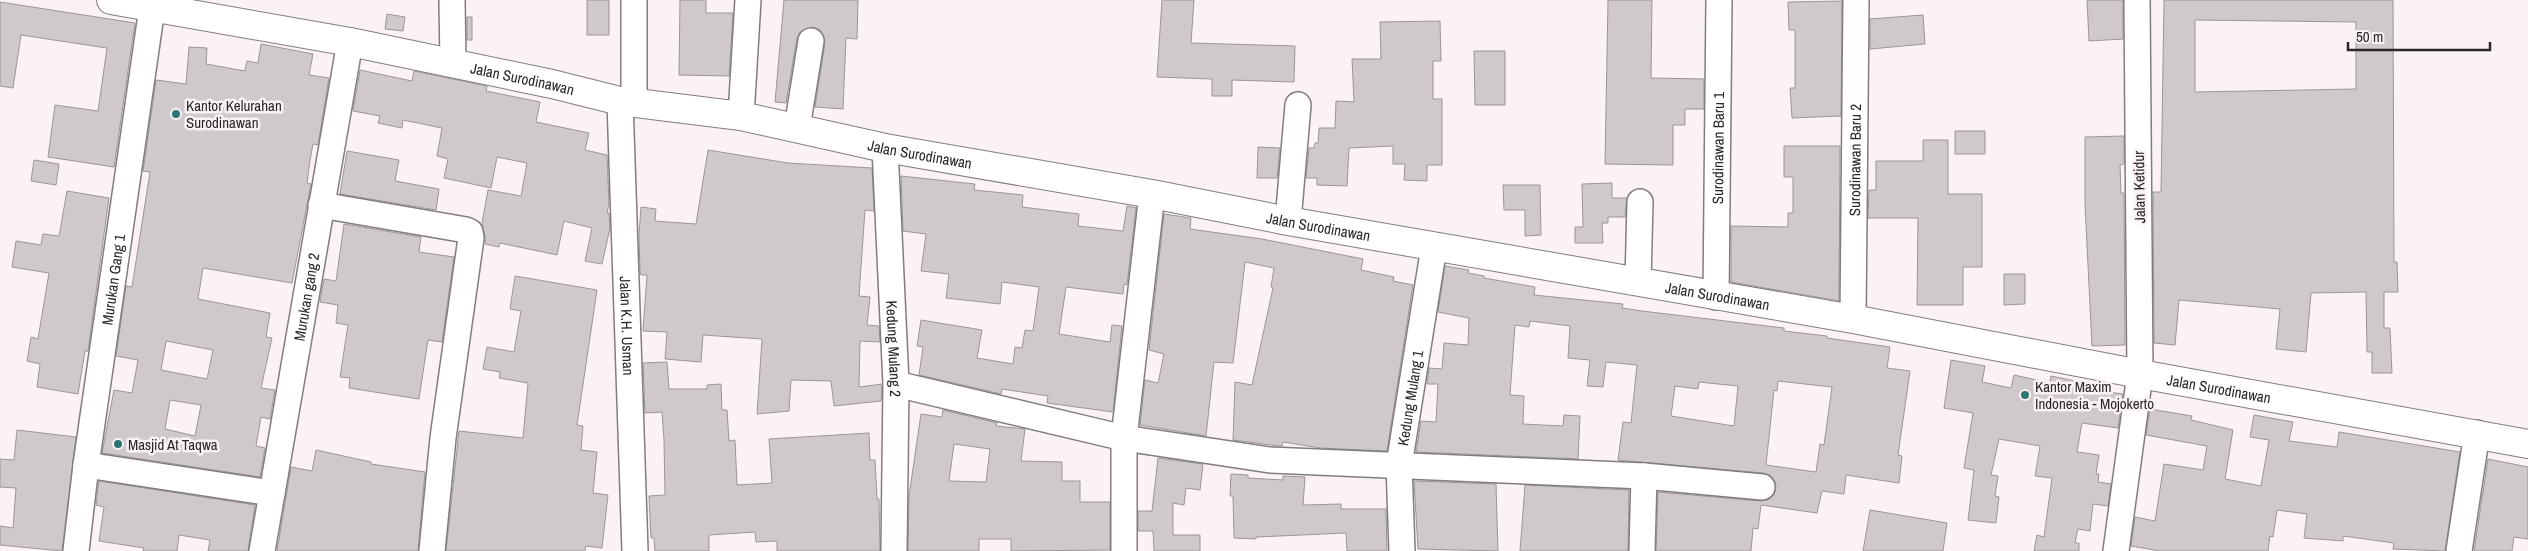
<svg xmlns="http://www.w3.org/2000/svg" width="2528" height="551" viewBox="0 0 2528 551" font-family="'Archivo Narrow',sans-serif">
<rect width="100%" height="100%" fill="#faf2f7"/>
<!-- building -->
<path fill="#cfc8cc" stroke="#9c9599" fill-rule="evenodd" d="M587,0H609V35H587Z
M680,0H706V13H733L729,76L679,75Z
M784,0H858L857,39L846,38L843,109L815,107L825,43L820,30L813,27L800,32L797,38L786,103L775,102Z
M1162,0H1194L1191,43L1295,46L1294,82L1232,80V96H1212V79L1157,77Z
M1608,0H1652L1651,78L1704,79V109H1685V125H1673V165L1605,164Z
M2087,0H2123V39L2089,41Z
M2164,0H2393L2394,262H2397L2398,292H2384V328H2390L2392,373H2372V352H2367L2366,292L2311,293L2306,352L2276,349L2280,309L2179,300L2175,345L2154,343L2153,192H2161ZM2195,20L2356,22V89L2195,92Z
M1842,1L1841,116L1792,118L1790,88H1795V30H1789L1788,2Z
M0,2L135,23L114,167L48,157L55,105L98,111L107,48L21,35L13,88L0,86Z
M387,14L405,17L403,31L385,29Z
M1923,15L1925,44L1870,49V19Z
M467,17H472V40H467Z
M1440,21L1441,61H1433V99H1442V165H1427V181L1404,180L1405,164H1393V146L1349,148L1347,186L1317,185V178H1306L1309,148H1314L1315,143H1318L1319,128H1335L1336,101L1354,102L1352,59H1381L1380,22Z
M261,44L313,54L309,75L329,78L318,145L313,144L310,160L307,183L311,184L292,283L203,268L198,299L270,313L266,337L272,338L261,388L275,390L270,419L261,417L256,446L265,448L260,477L102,453L114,390L132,393L138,360L116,356L126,286L132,287L150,172L143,171L156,80L186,84L189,47L207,48L206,64L245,71L247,61L258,63ZM166,341L213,350L207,379L161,370ZM170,400L201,405L195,436L165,429Z
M1474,51H1505V105H1475Z
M360,70L412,81L414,71L487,86L486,91L540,102L536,122L589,133L585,150L607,155L609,203L607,213H609L610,228L602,264L585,261L592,228L564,221L557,255L500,243L499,247L485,244V236L482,223L488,190L521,196L527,163L497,157L491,188L444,178L448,159L437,156L442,128L403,120L402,128L378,123L380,116L353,111Z
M1955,131H1985V154H1955Z
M2124,136V164L2120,165L2121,193H2124L2125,345L2092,346L2085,204V137Z
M1923,140H1948V194H1982V267H1963V305H1917L1918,218H1868L1869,190H1876V161H1923Z
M1784,146H1840L1839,301L1731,282V226L1788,227V213H1793V177H1784Z
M1258,147L1280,148L1277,178H1257Z
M708,150L788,163L872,168L874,211L865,210L859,296L870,297L867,325L879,326L880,342L860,341L859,387L882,384L881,401L834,406L831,381L791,380L789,411L757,414L762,339L703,335L701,362L665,359L667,332L643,331L647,275H641L640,272L639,235L641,207L656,209L655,221L696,224Z
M347,151L399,160L395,181L439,189L436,210L340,194Z
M34,160L59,164L56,185L31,181Z
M901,176L975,184L974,190L1023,195L1022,207L1079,214L1078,226L1123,231L1127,206L1136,208L1127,285L1124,284L1123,294L1066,287L1059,334L1110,342L1112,325L1122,326L1113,412L1047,403L1048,396L1002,389L1001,394L919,375L923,347L917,346L921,320L982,330L977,358L1013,364L1015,347L1022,348L1025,330L1033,331L1039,287L1002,282L1000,304L946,298L949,274L921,271L926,234L903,231Z
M1612,183V198H1627L1625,217H1608V223H1602L1603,243H1575V227H1583L1582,184Z
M1503,185H1540L1541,235L1525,236V210H1504Z
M67,191L109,198L88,351H85L78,394L37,387L40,364L27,361L31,337L38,339L49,273L12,267L16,241L41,245L43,234L59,236Z
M1164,214L1191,218L1190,229L1262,239L1363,259L1361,270L1394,277L1393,281L1413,285L1387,451L1320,448L1283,442L1282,446H1279L1233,440L1235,382L1252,385L1273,288L1271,287L1274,268L1245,262L1233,363L1214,362L1206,436L1140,425L1145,380L1158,383L1164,354L1149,350Z
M344,224L421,237L419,252L454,257L442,342L428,340L419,399L349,388L350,378L340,377L348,325L336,323L338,305L320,302L324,279L336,281Z
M1445,266L1469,270L1468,273L1484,276V278L1535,287L1534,295L1623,304L1622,308L1642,311L1784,328V331L1827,336V338L1890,347L1887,368L1910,371L1898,455L1902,456L1899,483L1846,475L1844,494L1822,491L1817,513L1761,505L1758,529L1753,528L1751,551H1656L1658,492L1761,501L1768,500L1774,495L1776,488L1775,481L1770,475L1763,473L1618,460L1623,422L1631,423L1637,365L1606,362L1603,387L1587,386L1590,360L1568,358L1570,326L1530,321L1529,327L1515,325L1510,395L1524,396L1523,424L1563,426L1564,415L1580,416L1578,459L1416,452L1421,421L1436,422L1438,384H1427L1429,368L1442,369L1444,343L1468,345L1469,318L1438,312ZM1778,381L1832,387L1824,445L1820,444L1816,472L1766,465L1774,390L1777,391ZM1699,382L1738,386L1734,426L1671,416L1675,386L1698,389Z
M2004,274H2025V304L2004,305Z
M515,276L597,290L577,425L583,426L581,450L597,452L593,493L608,495L602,548L586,546L585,551H446L459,431L523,438L528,383L499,378L500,372L483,369L487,347L514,352L521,311L510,309Z
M1951,360L1985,366L1982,382L2011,388L2014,375L2050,383L2051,376L2110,388L2109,392L2123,394L2118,428L2082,423L2077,452L2099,455L2096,474H2099L2098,482L2111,484L2108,506L2093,504L2090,531L2078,529L2075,543H2079V551H2034L2037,535L2044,537L2052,478L2035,476L2040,446L1999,439L1991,475L1998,476L1995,496L1999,497L1996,523L1968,520L1974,470L1964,468L1973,413L1944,408Z
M667,362L669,389H707V385L721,384L722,410H727L729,441L735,440L737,485L772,483L769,439L869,433L870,460H875L877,499H879L880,551H777V541L756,542L755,532L709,535V551H655L654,538H651L649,496L665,495L664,440L662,412L645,413L643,363Z
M2150,409L2192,416L2191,420L2233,430L2225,479L2261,486L2269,440L2250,437L2254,415L2293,422L2289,441L2337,447L2339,432L2460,452L2445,551L2393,549L2394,543L2343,536V541L2304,538L2307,514L2277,510L2273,537L2270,536L2268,551H2160L2131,546L2135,517L2155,521L2164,464L2203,470L2207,446L2146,435Z
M943,410L997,423L996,426L1025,429L1021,461L1062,462V481H1080V502H1110V550L1011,551V539H979V551H908L909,496L921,414L942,417ZM954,444L990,449L986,482L949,481Z
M17,430L76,437L62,551L0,545V526L13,528L16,488L0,487V459L14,460Z
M316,450L371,462V464L425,472L418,551H277L291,467L312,471Z
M1158,458L1203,464L1200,490L1186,488L1184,505L1173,503V535H1200V551H1154L1153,531H1138V511H1152Z
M2488,459L2528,467V539L2514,537L2512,551H2474Z
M1231,474L1248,475V478L1283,480V476L1305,477L1303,505L1341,504V509H1386L1387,551H1347L1346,533L1256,537V539L1234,538L1233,496H1230Z
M99,481L255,505L248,551H208L210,540L179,535L177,551H143L144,548L99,541L104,507L96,505Z
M1414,481L1496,484L1498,551L1418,549Z
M1525,485L1629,490L1628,551H1520Z
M1870,510L1947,523L1943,551H1863Z"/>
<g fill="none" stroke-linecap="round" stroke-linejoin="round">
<!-- minor casing -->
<g stroke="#837c80" stroke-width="28">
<g id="minor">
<path d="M452,0L453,64"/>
<path id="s1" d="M620,101L635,551"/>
<path d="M634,103V0"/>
<path d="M741,116L748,0"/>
<path d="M797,128L811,41"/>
<path id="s2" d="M885,148L896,384L894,551"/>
<path d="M321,205L466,230L470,232L471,238L443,438L432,551"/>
<path d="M1288,221L1298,105"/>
<path d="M1638,282L1640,202"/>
<path id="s3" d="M1716,297L1719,0"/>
<path id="s4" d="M1853,319L1856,0"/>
<path d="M896,384L1124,438L1270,460L1644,476L1762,487"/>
<path d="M86,465L272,493"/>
<path id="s5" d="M76,551L86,465L152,8"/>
<path id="s6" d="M262,551L350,42"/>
<path d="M1124,551V438L1152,194"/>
<path id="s7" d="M1402,551L1399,465L1434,247"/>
<path d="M1642,551L1644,476"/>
<path d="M2116,551L2140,374L2137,0"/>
<path d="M2459,551L2477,433"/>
</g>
</g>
<!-- major casing -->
<g stroke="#837c80" stroke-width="30">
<g id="major">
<path id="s8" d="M111,0L350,42L552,84L620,101L741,116L885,148L1152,194L1288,221L1853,319L2140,374L2528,444"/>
</g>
</g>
<!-- minor -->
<use href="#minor" stroke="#fff" stroke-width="25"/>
<!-- major -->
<use href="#major" stroke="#fff" stroke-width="28"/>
</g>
<!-- markers -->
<g fill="#2c7571" stroke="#faf2f7" stroke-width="2">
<circle cx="176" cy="114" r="5"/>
<circle cx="2025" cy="395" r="5"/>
<circle cx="118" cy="444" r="5"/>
</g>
<g text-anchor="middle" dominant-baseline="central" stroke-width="5" stroke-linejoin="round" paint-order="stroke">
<!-- street labels -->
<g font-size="15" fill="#292728" stroke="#faf2f7">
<text stroke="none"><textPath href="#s8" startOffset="419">Jalan Surodinawan</textPath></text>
<text stroke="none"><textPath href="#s3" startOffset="149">Surodinawan Baru 1</textPath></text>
<text stroke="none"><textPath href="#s8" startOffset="824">Jalan Surodinawan</textPath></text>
<text stroke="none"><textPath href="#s4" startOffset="159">Surodinawan Baru 2</textPath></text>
<text transform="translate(2139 187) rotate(-91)">Jalan Ketidur</text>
<text stroke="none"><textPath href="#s8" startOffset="1229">Jalan Surodinawan</textPath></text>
<text stroke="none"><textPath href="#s5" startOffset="274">Murukan Gang 1</textPath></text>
<text stroke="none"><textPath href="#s8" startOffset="1634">Jalan Surodinawan</textPath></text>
<text stroke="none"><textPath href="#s6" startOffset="258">Murukan gang 2</textPath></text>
<text stroke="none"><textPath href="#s1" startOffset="225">Jalan K.H. Usman</textPath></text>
<text stroke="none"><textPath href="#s2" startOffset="201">Kedung Mulang 2</textPath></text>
<text stroke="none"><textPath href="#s8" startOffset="2144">Jalan Surodinawan</textPath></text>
<text stroke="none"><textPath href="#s7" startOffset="154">Kedung Mulang 1</textPath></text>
</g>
<!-- poi labels -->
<g font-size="15" fill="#292728" stroke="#faf2f7" text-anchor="start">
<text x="186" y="105">Kantor Kelurahan<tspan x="186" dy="17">Surodinawan</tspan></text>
<text x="2035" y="386">Kantor Maxim<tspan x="2035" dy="17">Indonesia - Mojokerto</tspan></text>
<text x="128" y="444">Masjid At Taqwa</text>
</g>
</g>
<!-- scale -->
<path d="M2348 42v8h142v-8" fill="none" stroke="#292728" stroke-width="2.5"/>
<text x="2356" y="42" font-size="15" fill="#292728" stroke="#faf2f7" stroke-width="4" paint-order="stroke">50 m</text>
</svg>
